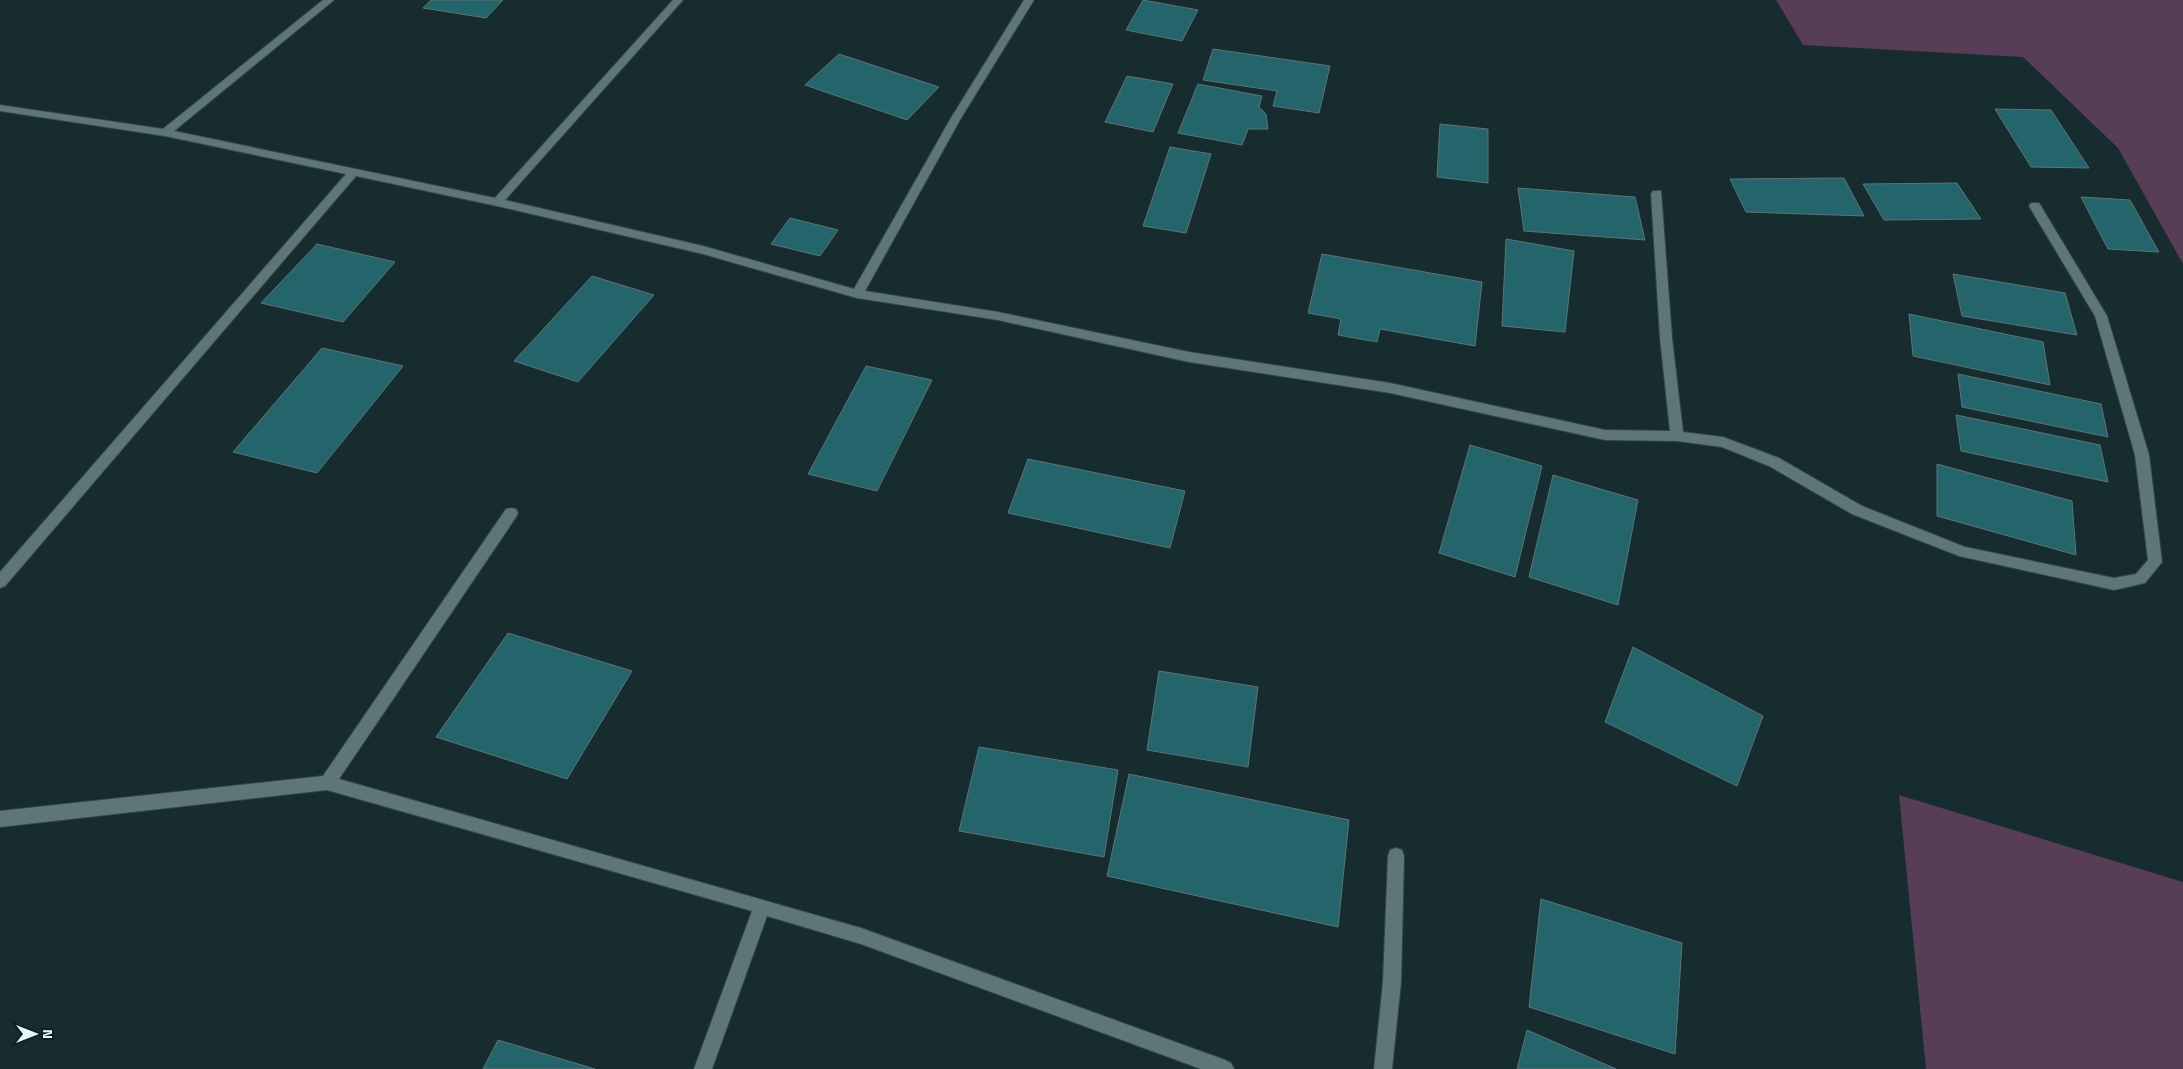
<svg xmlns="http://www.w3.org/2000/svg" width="2183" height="1069" viewBox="0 0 2183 1069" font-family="'Titillium Web',sans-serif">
<rect width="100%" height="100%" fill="#172c2e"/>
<!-- green -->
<path fill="#573d56" d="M1776,0H2183V264L2118,148L2023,57L1803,45Z
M1899,795L2183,882V1069H1926Z"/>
<!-- building -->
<path fill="#24656b" stroke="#5d7476" d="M431,0H503L486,18L423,8Z
M1143,0L1198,10L1182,41L1126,30Z
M1213,49L1330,66L1319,113L1273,106L1277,91L1203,80Z
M839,54L939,87L907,120L805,85Z
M1127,76L1173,84L1153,132L1105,122Z
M1198,84L1262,96L1259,107L1266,114L1268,129H1248L1242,145L1178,133Z
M1995,109L2051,110L2089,168L2031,167Z
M1440,124L1488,129V183L1437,177Z
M1170,147L1211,154L1186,233L1143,226Z
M1844,178L1864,216L1746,212L1730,179Z
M1957,183L1981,219L1884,220L1863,184Z
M1518,188L1635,197L1645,240L1524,231Z
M2081,197L2130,200L2159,252L2108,249Z
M790,218L838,230L820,256L771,244Z
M1506,239L1574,251L1565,332L1502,326Z
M317,244L395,262L343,322L261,303Z
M1322,254L1482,282L1475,346L1380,329L1377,342L1338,335L1341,319L1308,313Z
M1953,274L2065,293L2077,335L1962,316Z
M592,276L654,295L578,382L514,361Z
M1909,314L2043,342L2050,385L1913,356Z
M322,348L403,366L317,473L233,452Z
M866,366L932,380L877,491L808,474Z
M1958,374L2101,404L2108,437L1962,407Z
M1956,415L2100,445L2108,482L1961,451Z
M1470,445L1542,466L1515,577L1439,553Z
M1028,459L1185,491L1170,548L1008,513Z
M1937,464L2072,501L2076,555L1937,516Z
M1553,475L1638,500L1618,605L1529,577Z
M508,633L632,671L567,779L436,737Z
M1633,647L1763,716L1737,786L1605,722Z
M1159,671L1258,687L1248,767L1147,750Z
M979,747L1118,770L1104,857L959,831Z
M1129,774L1349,820L1338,927L1107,876Z
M1541,899L1682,943L1675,1054L1529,1007Z
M1527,1030L1616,1069H1517Z
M498,1040L595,1069H483Z"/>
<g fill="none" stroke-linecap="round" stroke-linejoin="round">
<!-- minor casing -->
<g stroke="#354648" stroke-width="2">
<path id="minor" d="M323,0H334L174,131L495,198L673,0H683L505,200L703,246L854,289L951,118L1024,0H1034L961,118L865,291L998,312L1189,352L1390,383L1605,430L1670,431L1660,338L1651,194L1653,191H1661L1672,338L1683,432L1723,437L1779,458L1862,506L1965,547L2114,578L2136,574L2148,560L2135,455L2095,316L2029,206L2031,203H2039L2107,316L2149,455L2162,562L2145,583L2114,590L1959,556L1852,514L1769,466L1722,447L1677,441L1605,440L1390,393L1189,362L998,320L857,298L703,254L497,206L356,176L5,586L0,588V572L346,174L165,136L0,111V105L163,129Z
M511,508L516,509L518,513L516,517L339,779L861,928L1225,1060L1231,1063L1234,1069H1201L861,944L767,916L712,1069H694L752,911L327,790L0,827V811L323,776L506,509Z
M1396,848L1402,850L1404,856L1401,982L1392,1069H1374L1383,982L1388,856L1390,850Z"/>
</g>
<!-- minor -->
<use href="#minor" fill="#5f7678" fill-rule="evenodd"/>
</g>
<!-- north arrow -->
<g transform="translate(35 1034) rotate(90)" stroke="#0e2225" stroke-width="4" paint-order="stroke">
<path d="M0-4L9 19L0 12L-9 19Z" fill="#eaf7f8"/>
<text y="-8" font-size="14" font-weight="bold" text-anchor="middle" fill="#eaf7f8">N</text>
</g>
</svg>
